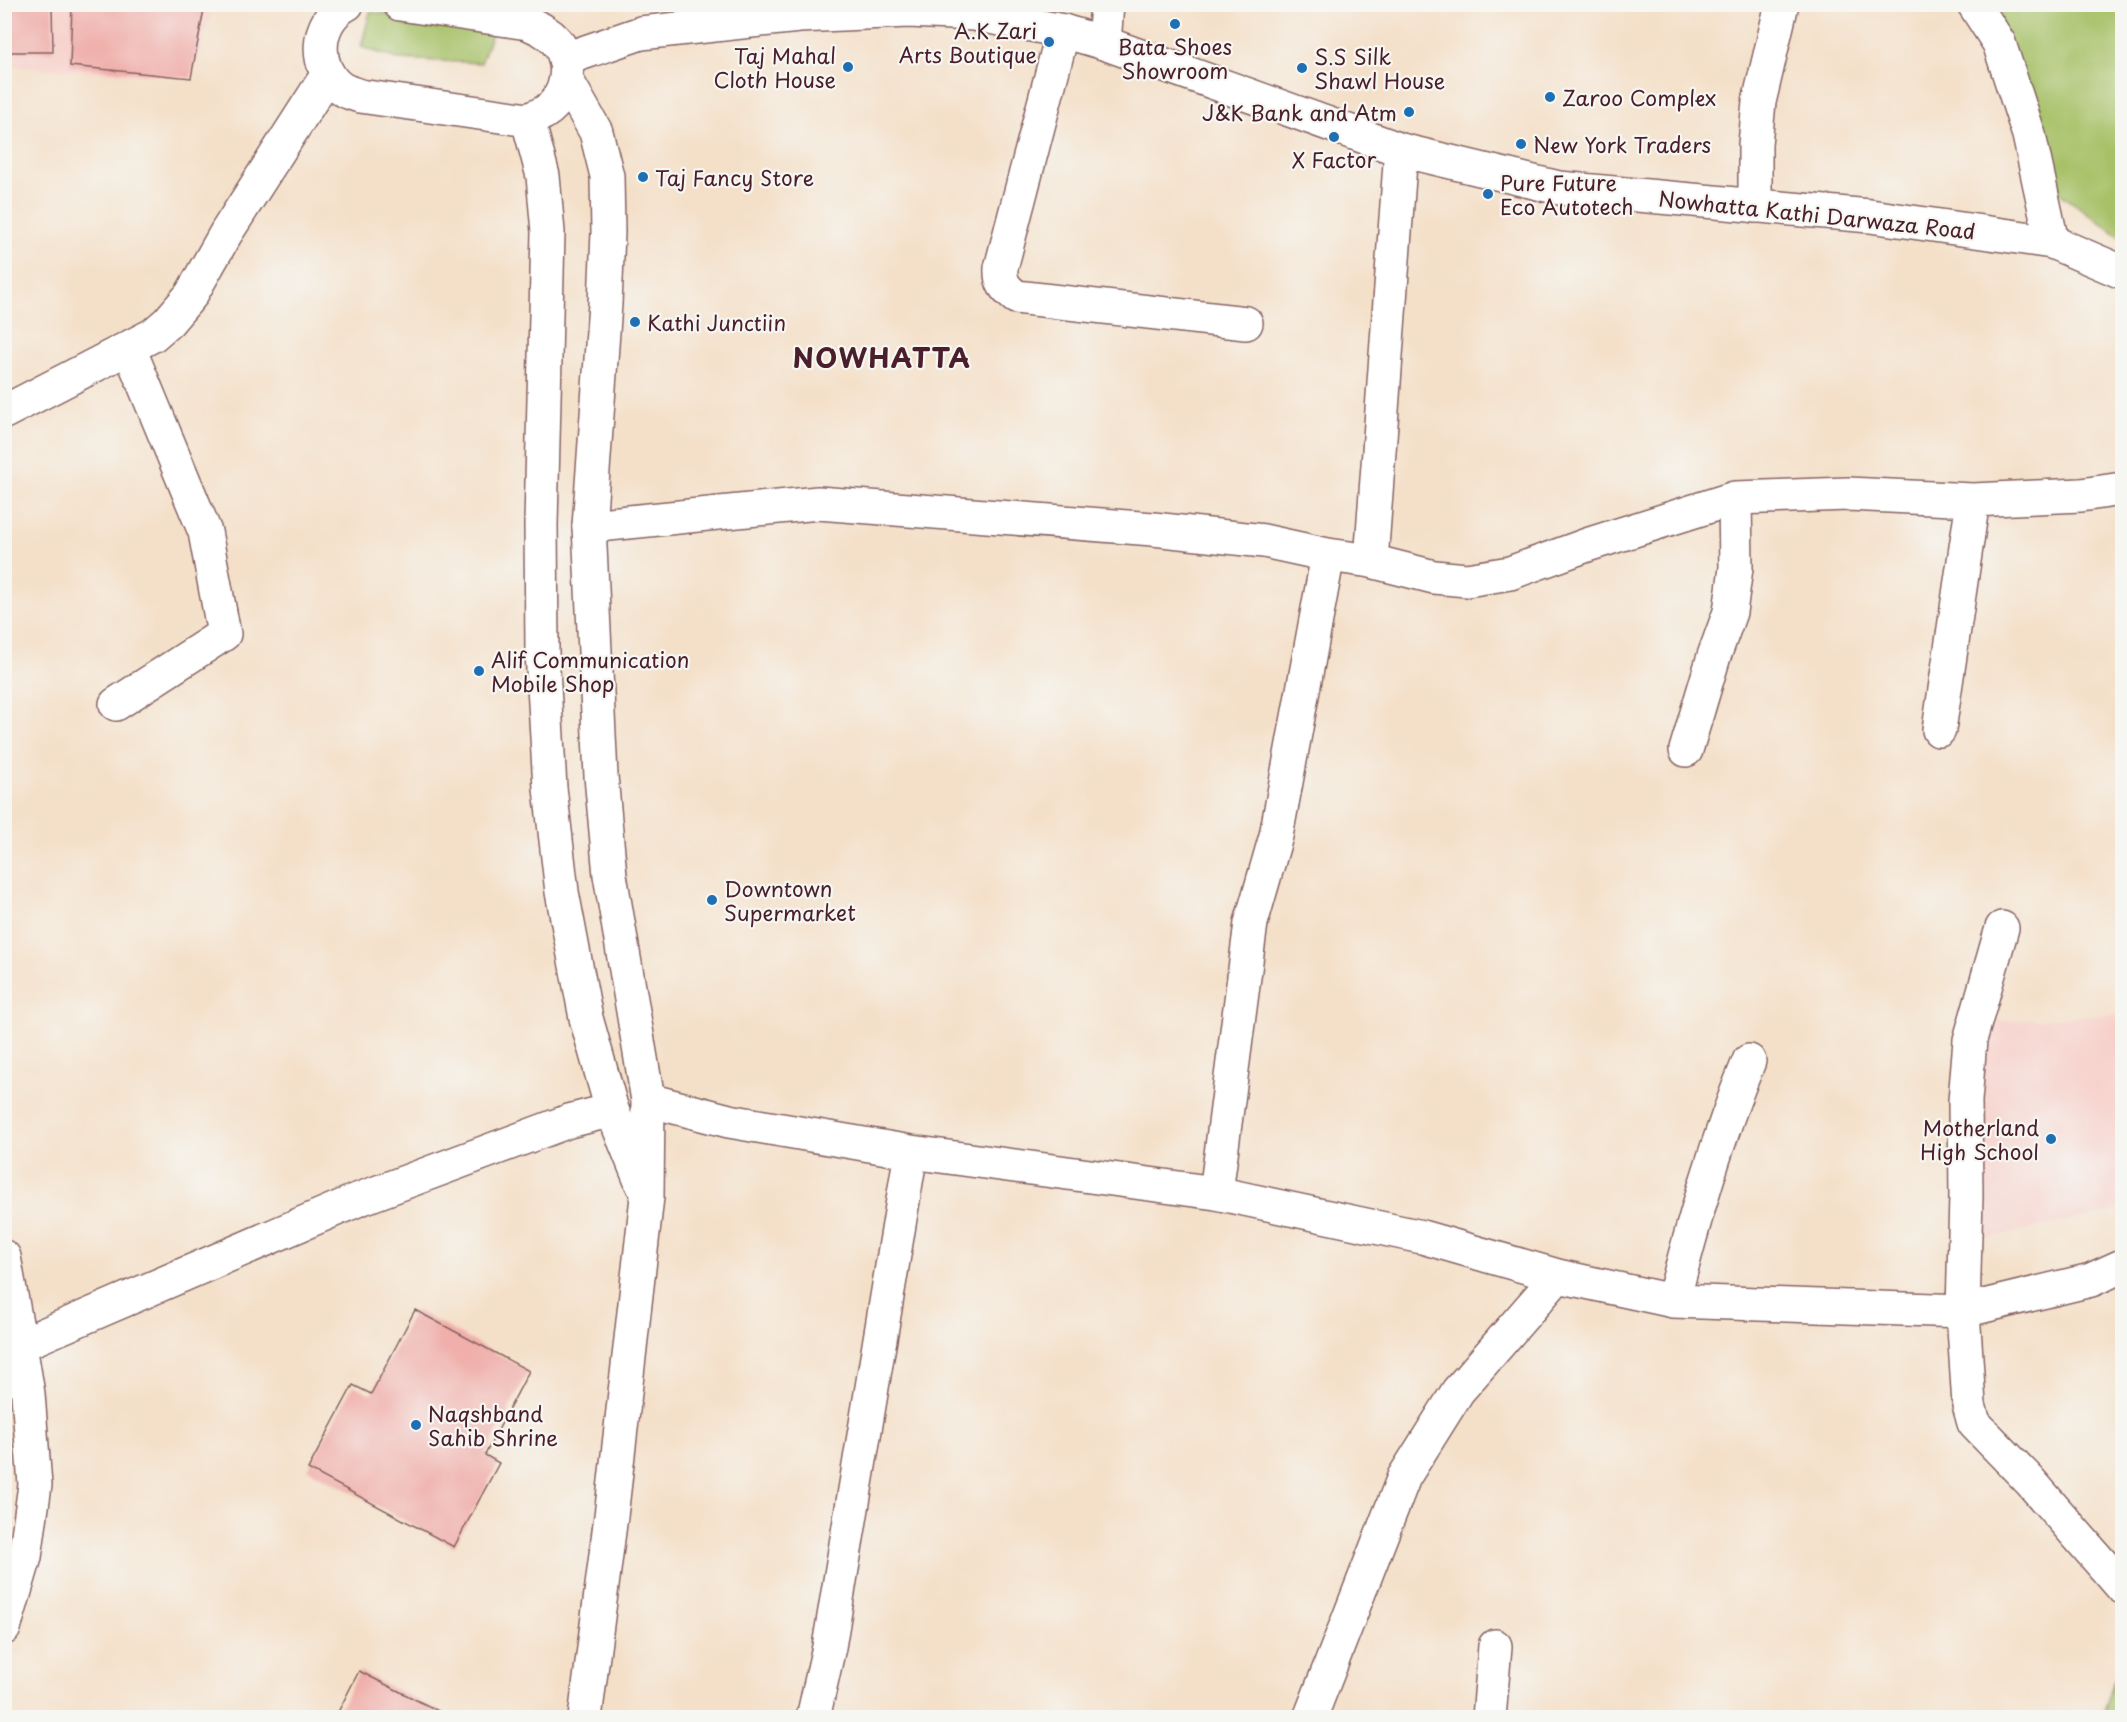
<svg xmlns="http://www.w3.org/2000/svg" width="2127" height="1722" viewBox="0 0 2127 1722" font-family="'Playpen Sans',sans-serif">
<rect width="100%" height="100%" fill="#f6f6f2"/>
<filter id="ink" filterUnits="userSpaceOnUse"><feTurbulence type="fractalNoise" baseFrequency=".0167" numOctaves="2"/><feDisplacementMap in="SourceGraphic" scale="12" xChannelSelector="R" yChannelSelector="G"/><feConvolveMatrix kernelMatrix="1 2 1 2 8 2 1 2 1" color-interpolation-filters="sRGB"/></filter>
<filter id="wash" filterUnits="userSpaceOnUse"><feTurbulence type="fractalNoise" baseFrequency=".008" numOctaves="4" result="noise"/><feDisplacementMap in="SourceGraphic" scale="24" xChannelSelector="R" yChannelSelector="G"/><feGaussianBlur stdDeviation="1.35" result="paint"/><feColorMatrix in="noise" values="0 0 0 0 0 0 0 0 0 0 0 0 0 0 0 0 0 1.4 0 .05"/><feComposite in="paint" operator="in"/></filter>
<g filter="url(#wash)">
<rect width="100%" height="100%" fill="#f4e0c9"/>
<!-- built -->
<path fill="#f7d0ca" d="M4,5H214L191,78L5,66Z
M2122,1014V1210L1975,1241L1982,1068L1990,1022Z"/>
<!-- green -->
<path fill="#a7c167" stroke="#787049" stroke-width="1.5" d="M1993,5H2122V238L2050,186Z
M370,12L418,17L492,33L481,63L398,59L361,47Z
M2114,1681L2122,1683V1717H2102Z"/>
<g id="blocks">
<!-- building -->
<path fill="#f0afaa" d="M4,4H52L53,52H4Z
M72,4H205L191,78L70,66Z
M415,1310L529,1371L485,1455L499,1463L454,1547L308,1469L353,1385L371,1394Z
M359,1671L452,1718H335Z"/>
</g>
</g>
<g filter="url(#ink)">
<use href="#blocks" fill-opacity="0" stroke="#866362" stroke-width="1.5"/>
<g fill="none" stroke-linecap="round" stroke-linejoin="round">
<!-- street casing -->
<g stroke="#866362" stroke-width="36">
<path id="street" d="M1974,4L1999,43L2029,135L2052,242
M1063,31L1001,268C1000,283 1005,288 1016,297L1246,323
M1104,43L1107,4
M1755,206V144L1759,102L1782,4
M589,526L818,503L1153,529L1264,541L1328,555L1371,561L1434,577L1467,580L1510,573L1587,545L1735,498L1848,494L1973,500L2081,495L2122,489
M1371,561L1401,150
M116,704L224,634L205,532L129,348
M1939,730L1973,500
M1686,750L1714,656L1730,612L1736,568L1735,498
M2002,928L1970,1040L1965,1101L1966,1196L1963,1311L1969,1405L1974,1423L2030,1481L2122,1587
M648,1100L729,1121L911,1152L1216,1193L1422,1237L1558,1276L1673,1301L1963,1311L2091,1280L2122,1266
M1216,1193L1251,923L1276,836L1328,555
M4,1257L20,1345
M1673,1301C1694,1220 1717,1139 1749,1061
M4,1628L25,1557L35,1485L28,1394L20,1345L357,1200L569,1121L612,1110
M813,1718L829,1647L911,1152
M1310,1718L1404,1477L1458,1391L1558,1276
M1489,1718L1495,1646"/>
</g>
<!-- secondary casing -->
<g stroke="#866362" stroke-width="36">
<path id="secondary" d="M565,59L641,33L799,16L908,11L974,14L1063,31L1104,43L1401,150L1559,188L1870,216L2052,242L2122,272
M4,412L153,335L168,322L191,295L226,233L328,74"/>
</g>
<!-- highway casing -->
<g stroke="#866362" stroke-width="36">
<path id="highway" d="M347,4C315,20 312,69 342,89C347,92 354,94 360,96L528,120C534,117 540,115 545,112C568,97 574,62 556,41C548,32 539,28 528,23L400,4
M566,79L596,132L607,176L608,232L605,304L589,526L601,776L610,875L648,1100L647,1197L612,1508L585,1718
M528,120L543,176L548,232L541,524L542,652L550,788L562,892L586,1018L612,1110L642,1184"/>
</g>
<!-- street -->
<use href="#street" stroke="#fff" stroke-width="33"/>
<!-- secondary -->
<use href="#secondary" stroke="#fff" stroke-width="33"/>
<!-- highway -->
<use href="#highway" stroke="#fff" stroke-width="33"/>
</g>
</g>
<!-- markers -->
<g fill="#1f6fb2" stroke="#f6f6f2" stroke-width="2">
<circle cx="1175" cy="24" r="6"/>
<circle cx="1049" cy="42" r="6"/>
<circle cx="848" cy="67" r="6"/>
<circle cx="1302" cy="68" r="6"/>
<circle cx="1550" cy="97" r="6"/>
<circle cx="1409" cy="112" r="6"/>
<circle cx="1334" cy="137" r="6"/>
<circle cx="1521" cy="144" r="6"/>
<circle cx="643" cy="177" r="6"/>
<circle cx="1488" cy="194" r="6"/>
<circle cx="635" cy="322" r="6"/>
<circle cx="479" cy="671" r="6"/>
<circle cx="712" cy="900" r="6"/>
<circle cx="2051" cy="1139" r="6"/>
<circle cx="416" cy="1425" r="6"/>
</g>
<g text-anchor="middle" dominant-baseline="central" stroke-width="4.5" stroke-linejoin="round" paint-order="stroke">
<!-- poi labels -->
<g font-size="21" fill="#4a1f2b" stroke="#f6f6f2" text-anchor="start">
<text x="1037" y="30" text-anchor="end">A.K Zari<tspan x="1037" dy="24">Arts Boutique</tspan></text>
<text x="1175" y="46" text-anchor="middle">Bata Shoes<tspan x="1175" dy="24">Showroom</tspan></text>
<text x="836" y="55" text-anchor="end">Taj Mahal<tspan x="836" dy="24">Cloth House</tspan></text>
<text x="1314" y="56">S.S Silk<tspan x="1314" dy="24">Shawl House</tspan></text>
<text x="1562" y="97">Zaroo Complex</text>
<text x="1397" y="112" text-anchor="end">J&amp;K Bank and Atm</text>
<text x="1533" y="144">New York Traders</text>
<text x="1334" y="159" text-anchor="middle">X Factor</text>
<text x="655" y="177">Taj Fancy Store</text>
<text x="1500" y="182">Pure Future<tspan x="1500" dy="24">Eco Autotech</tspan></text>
<text x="647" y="322">Kathi Junctiin</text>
<text x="491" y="659">Alif Communication<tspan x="491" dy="24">Mobile Shop</tspan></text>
<text x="724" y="888">Downtown<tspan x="724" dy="24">Supermarket</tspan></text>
<text x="2039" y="1127" text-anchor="end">Motherland<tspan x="2039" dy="24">High School</tspan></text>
<text x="428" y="1413">Naqshband<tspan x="428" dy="24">Sahib Shrine</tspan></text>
</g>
<!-- street labels -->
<g font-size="21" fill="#4a1f2b" stroke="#f6f6f2">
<text transform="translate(1817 214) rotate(6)">Nowhatta Kathi Darwaza Road</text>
</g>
<!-- district labels -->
<g font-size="27" font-weight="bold" letter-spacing="1.5" fill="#4a1f2b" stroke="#f6f6f2">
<text x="882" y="356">NOWHATTA</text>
</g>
</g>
<!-- margin -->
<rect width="2127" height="1722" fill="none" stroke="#f6f6f2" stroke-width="24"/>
</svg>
